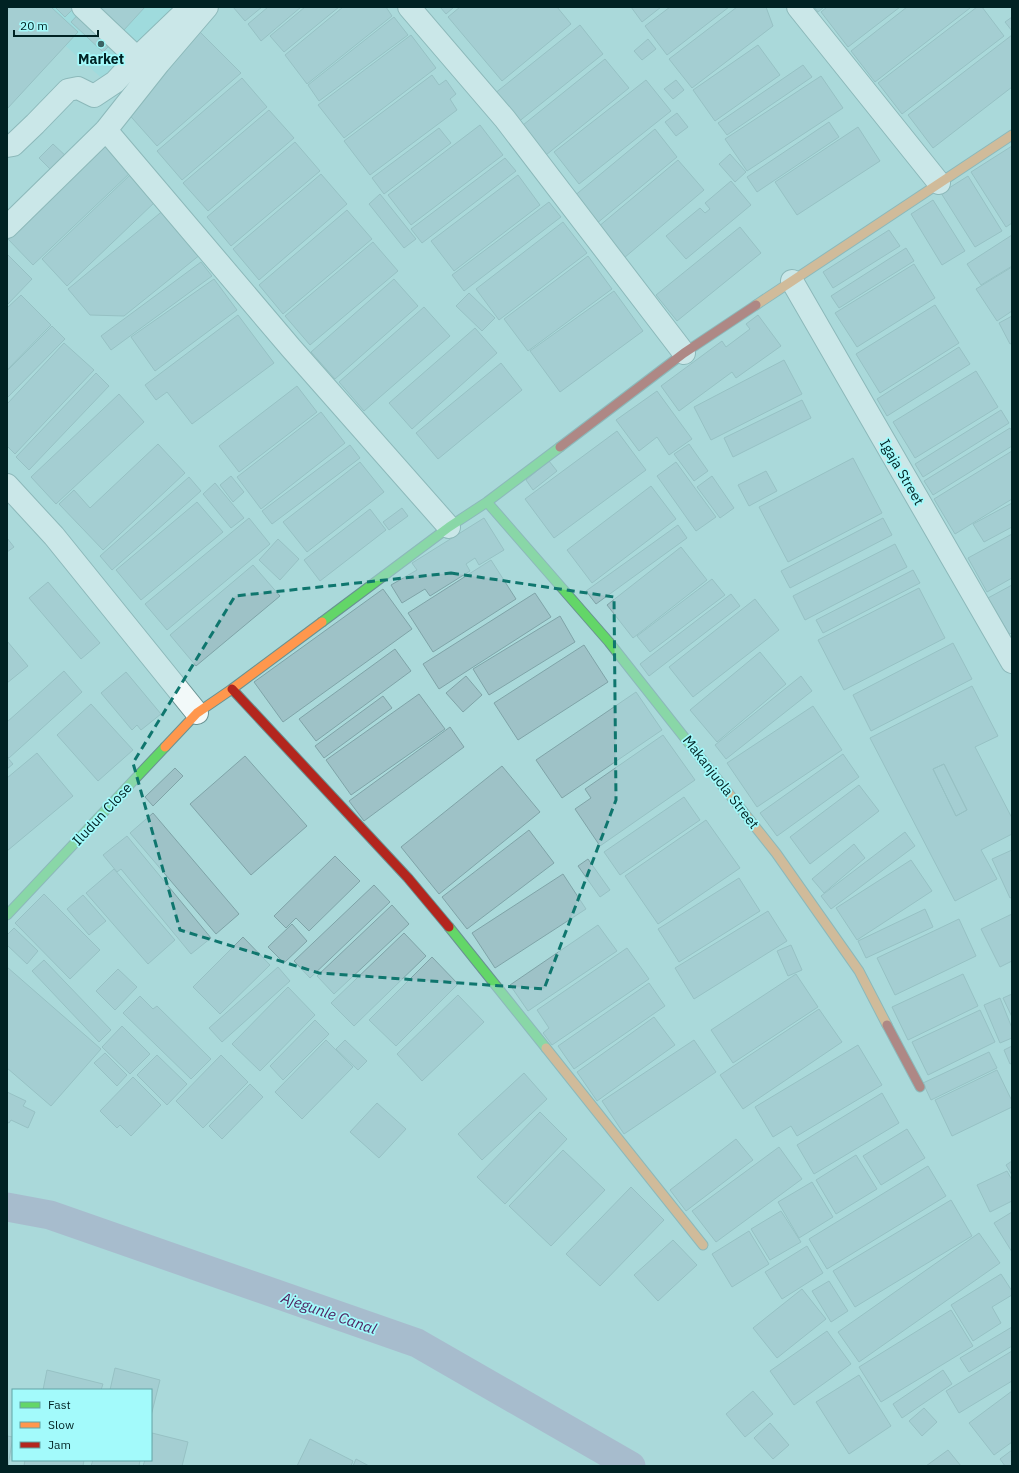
<svg xmlns="http://www.w3.org/2000/svg" width="1019" height="1473" viewBox="0 0 1019 1473" font-family="'IBM Plex Sans',sans-serif">
<rect width="100%" height="100%" fill="#aad9da"/>
<!-- built -->
<path fill="#92dee0" d="M22,7H174L105,81Z"/>
<g fill="none" stroke-linecap="round" stroke-linejoin="round">
<!-- canal -->
<path stroke="#a59abd" stroke-width="29" d="M7,1207L50,1215L417,1343L631,1466"/>
</g>
<!-- building -->
<path fill="#9ec2c7" stroke="#7fa4a8" fill-rule="evenodd" d="M10,7H51L78,32L7,109V11Z
M55,7H75L65,17Z
M100,7H145L124,30Z
M233,7H262L245,21Z
M268,7H301L261,41L248,24Z
M305,7H339L284,52L270,36Z
M343,7H386L392,16L307,84L285,55Z
M440,7H454L446,14Z
M460,7H557L571,24L502,81L448,17Z
M631,7H661L642,22Z
M670,7H729L667,55L645,26Z
M737,7H766L773,26L692,88L669,59Z
M814,7H824L818,12Z
M827,7H900L848,47L821,12Z
M907,7H969L970,8L875,82L851,51Z
M977,7H982L1004,36L902,114L878,83Z
M83,9L115,40L103,52L71,22Z
M394,17L408,35L319,101L308,85Z
M1012,17V31L1005,22Z
M580,25L603,54L517,123L494,94Z
M198,30L241,73L157,146L125,110Z
M411,35L436,68L344,138L318,105Z
M1012,35V87L933,148L908,115Z
M648,39L656,49L642,60L634,51Z
M758,45L780,75L715,121L693,90Z
M605,59L629,88L546,155L523,125Z
M803,65L812,77L727,135L718,123Z
M432,75L439,85L446,80L456,94L450,99L457,110L370,175L344,141Z
M821,76L843,108L747,171L725,139Z
M242,78L267,107L182,180L157,151Z
M646,80L671,111L579,184L554,152Z
M676,80L684,90L673,99L664,89Z
M269,110L294,138L208,211L183,183Z
M677,113L688,127L676,136L665,122Z
M829,122L839,137L757,192L747,177Z
M480,125L503,155L411,225L388,195Z
M858,127L880,161L797,215L775,182Z
M439,128L451,143L384,194L372,178Z
M655,129L677,157L596,224L573,197Z
M295,142L320,171L231,246L207,217Z
M53,144L68,158L54,173L39,158Z
M105,144L131,172L33,265L7,238Z
M1012,146V223L1006,227L971,172Z
M730,154L746,172L735,182L719,164Z
M505,158L516,171L422,243L411,229Z
M678,160L704,190L624,258L598,227Z
M131,174L156,201L67,286L42,259Z
M321,174L347,204L259,280L233,249Z
M518,175L540,205L454,271L431,241Z
M968,176L1002,231L975,247L941,193Z
M731,181L751,205L686,259L666,236L700,208L705,213L710,209L705,203Z
M380,194L416,239L404,248L369,204Z
M933,200L965,251L942,265L911,214Z
M549,202L561,217L464,291L452,275Z
M165,209L201,254L124,316L90,315L68,289Z
M347,210L372,239L283,314L259,285Z
M563,222L587,253L499,320L476,289Z
M740,227L761,253L677,321L656,295Z
M889,230L900,246L833,288L823,272Z
M1012,235V266L981,285L967,264Z
M373,242L398,271L310,345L285,316Z
M906,248L914,261L839,308L831,296Z
M7,254L32,279L7,305Z
M588,256L612,289L528,351L504,319Z
M201,262L212,276L111,350L101,336Z
M914,264L935,298L857,347L835,313Z
M1012,267V311L997,321L976,289Z
M214,279L237,310L155,371L131,337Z
M394,279L418,306L335,379L311,352Z
M614,291L643,331L560,392L530,351Z
M469,293L495,318L482,331L456,306Z
M21,295L51,325L7,370V308Z
M935,305L959,343L880,393L856,354Z
M424,307L450,336L364,411L339,382Z
M238,315L274,363L192,424L167,392L156,400L145,385Z
M758,315L781,346L736,378L732,372L679,411L661,386L722,341L726,347L750,329L746,324Z
M1012,316V343L1010,344L999,323Z
M52,326L65,339L7,398V371Z
M475,328L497,353L412,429L389,403Z
M64,343L94,370L15,454L7,446V404Z
M959,347L970,364L887,416L877,399Z
M784,360L802,394L711,440L694,407Z
M501,363L522,390L438,459L416,433Z
M976,371L998,407L915,458L893,422Z
M96,373L109,386L29,470L16,457Z
M297,386L317,412L239,472L219,446Z
M657,391L692,439L669,455L657,437L639,451L616,420Z
M119,394L144,422L56,504L31,477Z
M802,400L811,418L733,457L724,438Z
M1001,410L1009,423L923,477L915,464Z
M321,412L345,443L261,509L237,477Z
M1010,428L1012,431V446L933,495L924,481Z
M617,431L646,470L554,538L525,499Z
M158,444L185,473L103,550L59,504L74,490L90,508Z
M689,444L708,471L694,481L674,454Z
M350,445L360,458L272,524L262,511Z
M1012,451V499L955,534L934,499Z
M853,458L882,513L788,562L759,507Z
M549,461L557,471L533,490L526,480Z
M360,462L384,492L307,552L283,522Z
M676,462L716,517L696,531L657,476Z
M766,471L777,491L749,506L738,485Z
M231,476L244,492L233,502L220,485Z
M712,476L734,508L720,518L697,487Z
M189,477L201,491L112,570L100,556Z
M215,483L244,518L231,528L203,494Z
M651,486L676,519L592,583L567,550Z
M197,502L223,532L141,600L116,570Z
M1012,503V527L984,542L973,524Z
M402,508L408,516L389,530L383,522Z
M370,509L386,530L320,581L304,560Z
M249,518L270,544L167,630L145,604Z
M484,518L504,550L479,565L475,558L466,564L470,571L430,596L425,589L402,603L391,585L417,570L412,563Z
M883,518L892,535L790,588L781,571Z
M678,525L687,538L596,604L586,591Z
M1012,534V578L987,592L968,558Z
M7,538L14,547L7,552Z
M278,539L299,559L280,580L259,560Z
M895,544L907,567L805,620L793,596Z
M681,547L707,580L633,638L607,605Z
M491,560L516,599L433,652L408,613Z
M253,565L280,596L196,666L170,635Z
M913,570L920,583L823,633L816,620Z
M712,579L725,595L650,652L637,636Z
M48,582L100,643L81,659L29,598Z
M1012,585V633L1009,634L988,598Z
M919,588L945,638L844,690L818,640Z
M383,589L412,629L283,722L254,682Z
M535,593L551,617L439,689L423,664Z
M731,594L740,606L649,676L640,664Z
M755,599L779,630L693,697L669,667Z
M560,616L575,642L489,695L473,669Z
M7,641L28,666L7,683Z
M953,643L972,679L871,731L853,695Z
M584,645L608,682L518,740L494,703Z
M395,649L411,671L316,741L299,719Z
M760,652L786,684L717,742L690,710Z
M64,671L82,692L9,758L7,756V722Z
M126,672L161,714L141,730L137,725L132,730L101,693Z
M466,676L482,695L463,712L446,693Z
M801,676L812,691L726,759L715,745Z
M972,686L998,736L975,747L1012,818V834L981,850L997,879L955,901L870,738ZM944,764L967,810L956,816L933,769Z
M636,692L662,730L562,798L536,760Z
M419,694L445,729L351,795L326,760Z
M383,696L392,708L324,758L315,746Z
M91,704L133,750L98,781L57,735Z
M813,706L842,750L757,807L727,763Z
M450,727L464,747L364,821L349,801Z
M663,735L695,780L600,846L575,809L591,798L585,789Z
M37,753L73,796L7,851V778Z
M843,754L859,777L777,836L760,813Z
M245,756L307,826L251,875L190,804Z
M7,757L13,764L7,769Z
M944,764L967,810L956,816L933,769Z
M502,766L540,812L439,894L401,847Z
M175,768L183,776L153,806L145,797Z
M859,785L879,811L810,864L790,837Z
M684,797L700,820L620,875L604,852Z
M153,813L239,914L216,934L130,833Z
M706,820L740,868L658,924L625,876Z
M529,830L554,863L467,929L442,897Z
M905,832L915,846L831,909L821,896Z
M127,836L211,938L191,954L121,869L117,872L103,855Z
M854,844L865,858L824,893L812,879Z
M1012,850V897L1010,898L992,859Z
M335,856L360,881L309,931L296,918L286,928L274,916Z
M588,859L610,890L600,897L578,866Z
M911,860L932,891L857,940L836,908Z
M114,869L175,940L148,964L86,893Z
M563,874L586,909L495,968L472,933Z
M739,878L760,911L679,962L658,929Z
M374,885L390,902L310,978L294,961Z
M44,894L100,950L70,979L15,923Z
M83,895L106,921L89,935L67,909Z
M392,905L409,924L334,994L317,976Z
M925,909L933,927L866,958L858,941Z
M768,911L787,941L694,999L675,968Z
M1012,914V961L1000,967L981,929Z
M959,919L976,956L895,995L877,958Z
M292,924L307,941L284,963L268,947Z
M598,925L617,951L528,1011L510,985Z
M14,928L38,951L27,964L7,945V935Z
M404,933L426,956L354,1026L331,1003Z
M243,937L270,965L220,1014L193,987Z
M791,945L802,970L788,976L777,951Z
M627,948L649,979L552,1045L543,1033L549,1028L537,1010Z
M432,957L458,984L396,1046L369,1020Z
M44,960L111,1030L99,1042L32,971Z
M7,967L101,1049L51,1106L7,1068Z
M278,967L290,981L222,1042L209,1028Z
M118,969L137,987L115,1010L96,991Z
M796,974L818,1007L733,1063L711,1030Z
M963,974L978,1006L908,1040L892,1007Z
M649,983L665,1006L574,1069L558,1046Z
M288,987L315,1015L260,1071L232,1044Z
M1012,994V1017L1003,998Z
M458,995L484,1022L422,1081L397,1054Z
M140,996L153,1009L157,1006L211,1059L191,1079L123,1013Z
M1000,998L1012,1028V1038L1000,1043L984,1005Z
M819,1009L842,1042L743,1109L720,1075Z
M980,1010L995,1042L928,1075L912,1042Z
M654,1017L675,1045L597,1101L577,1072Z
M315,1020L329,1034L283,1080L270,1066Z
M122,1026L150,1054L130,1074L102,1047Z
M326,1040L353,1067L302,1119L275,1092Z
M345,1040L367,1061L358,1070L336,1049Z
M694,1040L716,1072L624,1134L602,1101Z
M858,1045L882,1085L797,1136L791,1126L773,1137L755,1107Z
M1012,1046V1063L1010,1064L1004,1050Z
M989,1052L997,1068L931,1100L923,1083Z
M105,1053L127,1075L117,1086L94,1063Z
M157,1055L187,1084L167,1105L137,1075Z
M221,1055L248,1082L203,1128L176,1101Z
M997,1070L1012,1101V1107L952,1136L935,1100Z
M524,1073L547,1099L482,1160L458,1134Z
M133,1077L161,1105L131,1136L120,1125L117,1128L100,1111Z
M250,1084L263,1097L222,1139L209,1126Z
M7,1092L26,1101L23,1106L35,1112L28,1128L11,1120L9,1123L7,1122Z
M882,1093L899,1123L814,1174L797,1145Z
M377,1103L406,1129L379,1158L350,1132Z
M540,1112L567,1139L505,1204L477,1177Z
M907,1129L925,1158L881,1185L863,1156Z
M736,1139L753,1160L686,1211L670,1190Z
M779,1147L802,1179L716,1242L692,1211Z
M563,1150L605,1190L551,1246L509,1206Z
M856,1155L877,1189L836,1214L816,1180Z
M1012,1161V1175L1006,1165Z
M928,1166L946,1196L827,1269L809,1239Z
M1007,1171L1012,1180V1201L990,1212L977,1185Z
M812,1182L833,1217L799,1238L778,1202Z
M631,1187L664,1220L600,1286L566,1254Z
M951,1200L972,1236L855,1307L833,1271Z
M781,1211L801,1242L770,1260L751,1229Z
M1012,1212V1252L994,1223Z
M749,1231L769,1264L732,1287L712,1254Z
M979,1233L1000,1263L859,1362L838,1332Z
M673,1240L697,1265L658,1301L634,1275Z
M807,1246L823,1273L782,1299L765,1272Z
M1001,1274L1012,1291V1295L992,1307L1001,1323L973,1341L951,1305Z
M829,1281L848,1311L831,1322L812,1291Z
M802,1289L826,1319L777,1358L753,1328Z
M951,1310L973,1346L881,1402L859,1367Z
M1012,1327V1346L969,1372L960,1358Z
M827,1331L851,1364L794,1405L770,1371Z
M1012,1351V1381L959,1413L946,1391Z
M115,1368L160,1380L151,1416V1390H110Z
M47,1370L103,1384L101,1390H43Z
M943,1370L952,1384L902,1418L893,1404Z
M859,1375L891,1426L849,1454L816,1402Z
M753,1391L773,1414L745,1437L726,1414Z
M1012,1391V1442L994,1455L969,1423Z
M924,1408L937,1422L922,1436L909,1421Z
M770,1423L789,1445L773,1459L754,1438Z
M152,1433L188,1442L182,1466H143L145,1460H151Z
M7,1436L13,1437L8,1466H7Z
M310,1439L353,1461L351,1466H297Z
M948,1450L961,1466H926Z
M1012,1450V1466H1005L1000,1459Z
M356,1459L369,1466H353Z
M25,1460H84L83,1466H24Z
M93,1460H140L139,1466H91Z"/>
<g fill="none" stroke-linecap="round" stroke-linejoin="round">
<!-- street casing -->
<g stroke="#699292" stroke-width="24">
<path id="street" d="M83,7L137,58
M409,7L505,119L684,353
M798,7L939,183
M106,130L291,348L449,527
M7,146L13,145L35,124L68,90L78,88L94,96L115,82L137,58L190,7
M7,227L106,130L159,63L207,7
M792,281L1012,662
M7,485L54,536L197,713"/>
</g>
<!-- fast casing -->
<g stroke="#699292" stroke-width="11">
<path id="fast" d="M487,502L609,642L703,761
M322,622L449,527L487,502L560,447
M7,915L165,747
M449,927L546,1048"/>
</g>
<!-- slow casing -->
<g stroke="#699292" stroke-width="11">
<path id="slow" d="M756,305L1012,135
M165,747L197,713L232,689L322,622
M703,761L776,853L859,971L887,1025
M546,1048L703,1245"/>
</g>
<!-- jam casing -->
<g stroke="#699292" stroke-width="11">
<path id="jam" d="M560,447L684,353L756,305
M232,689L408,878L449,927
M887,1025L920,1087"/>
</g>
<!-- street -->
<use href="#street" stroke="#f2f9f9" stroke-width="22"/>
<!-- fast -->
<use href="#fast" stroke="#63d668" stroke-width="9"/>
<!-- slow -->
<use href="#slow" stroke="#ff974d" stroke-width="9"/>
<!-- jam -->
<use href="#jam" stroke="#b3261e" stroke-width="9"/>
</g>
<!-- marked area -->
<path d="M0 0H1019V1473H0ZM451,573L614,597L616,800L544,989L319,973L180,930L133,763L235,596Z" fill="#aad9da" fill-opacity=".55" fill-rule="evenodd"/>
<path fill="none" stroke="#0f766e" stroke-width="3" stroke-dasharray="8 5" stroke-linejoin="round" d="M451,573L614,597L616,800L544,989L319,973L180,930L133,763L235,596Z"/>
<!-- markers -->
<circle fill="#3b6263" stroke="#a3fafb" stroke-width="1.5" cx="101" cy="44" r="4"/>
<g text-anchor="middle" dominant-baseline="central" stroke-width="3.5" stroke-linejoin="round" paint-order="stroke">
<!-- poi labels -->
<g font-size="14" font-weight="bold" fill="#002223" stroke="#a3fafb">
<text x="101" y="59">Market</text>
</g>
<!-- street labels -->
<g font-size="14" fill="#002223" stroke="#a3fafb">
<text transform="translate(902 472) rotate(60)">Igaja Street</text>
<text transform="translate(721 782) rotate(52)">Makanjuola Street</text>
<text transform="translate(102 814) rotate(-47)">Iludun Close</text>
</g>
<!-- water labels -->
<g font-size="15" font-style="italic" fill="#512360" stroke="#a3fafb">
<text transform="translate(329 1313) rotate(19)">Ajegunle Canal</text>
</g>
</g>
<!-- border -->
<rect width="1019" height="1473" fill="none" stroke="#002223" stroke-width="16"/>
<!-- legend -->
<rect x="12" y="1389" width="140" height="72" fill="#a3fafb" stroke="#62a4a5"/>
<rect x="20" y="1402" width="20" height="6" fill="#63d668" stroke="#62a4a5"/>
<text x="48" y="1409" font-size="12" fill="#002223">Fast</text>
<rect x="20" y="1422" width="20" height="6" fill="#ff974d" stroke="#62a4a5"/>
<text x="48" y="1429" font-size="12" fill="#002223">Slow</text>
<rect x="20" y="1442" width="20" height="6" fill="#b3261e" stroke="#62a4a5"/>
<text x="48" y="1449" font-size="12" fill="#002223">Jam</text>
<!-- scale -->
<path d="M14 30v6h84v-6" fill="none" stroke="#002223" stroke-width="2"/>
<text x="20" y="30" font-size="12" fill="#002223" stroke="#a3fafb" stroke-width="3" paint-order="stroke">20 m</text>
</svg>
